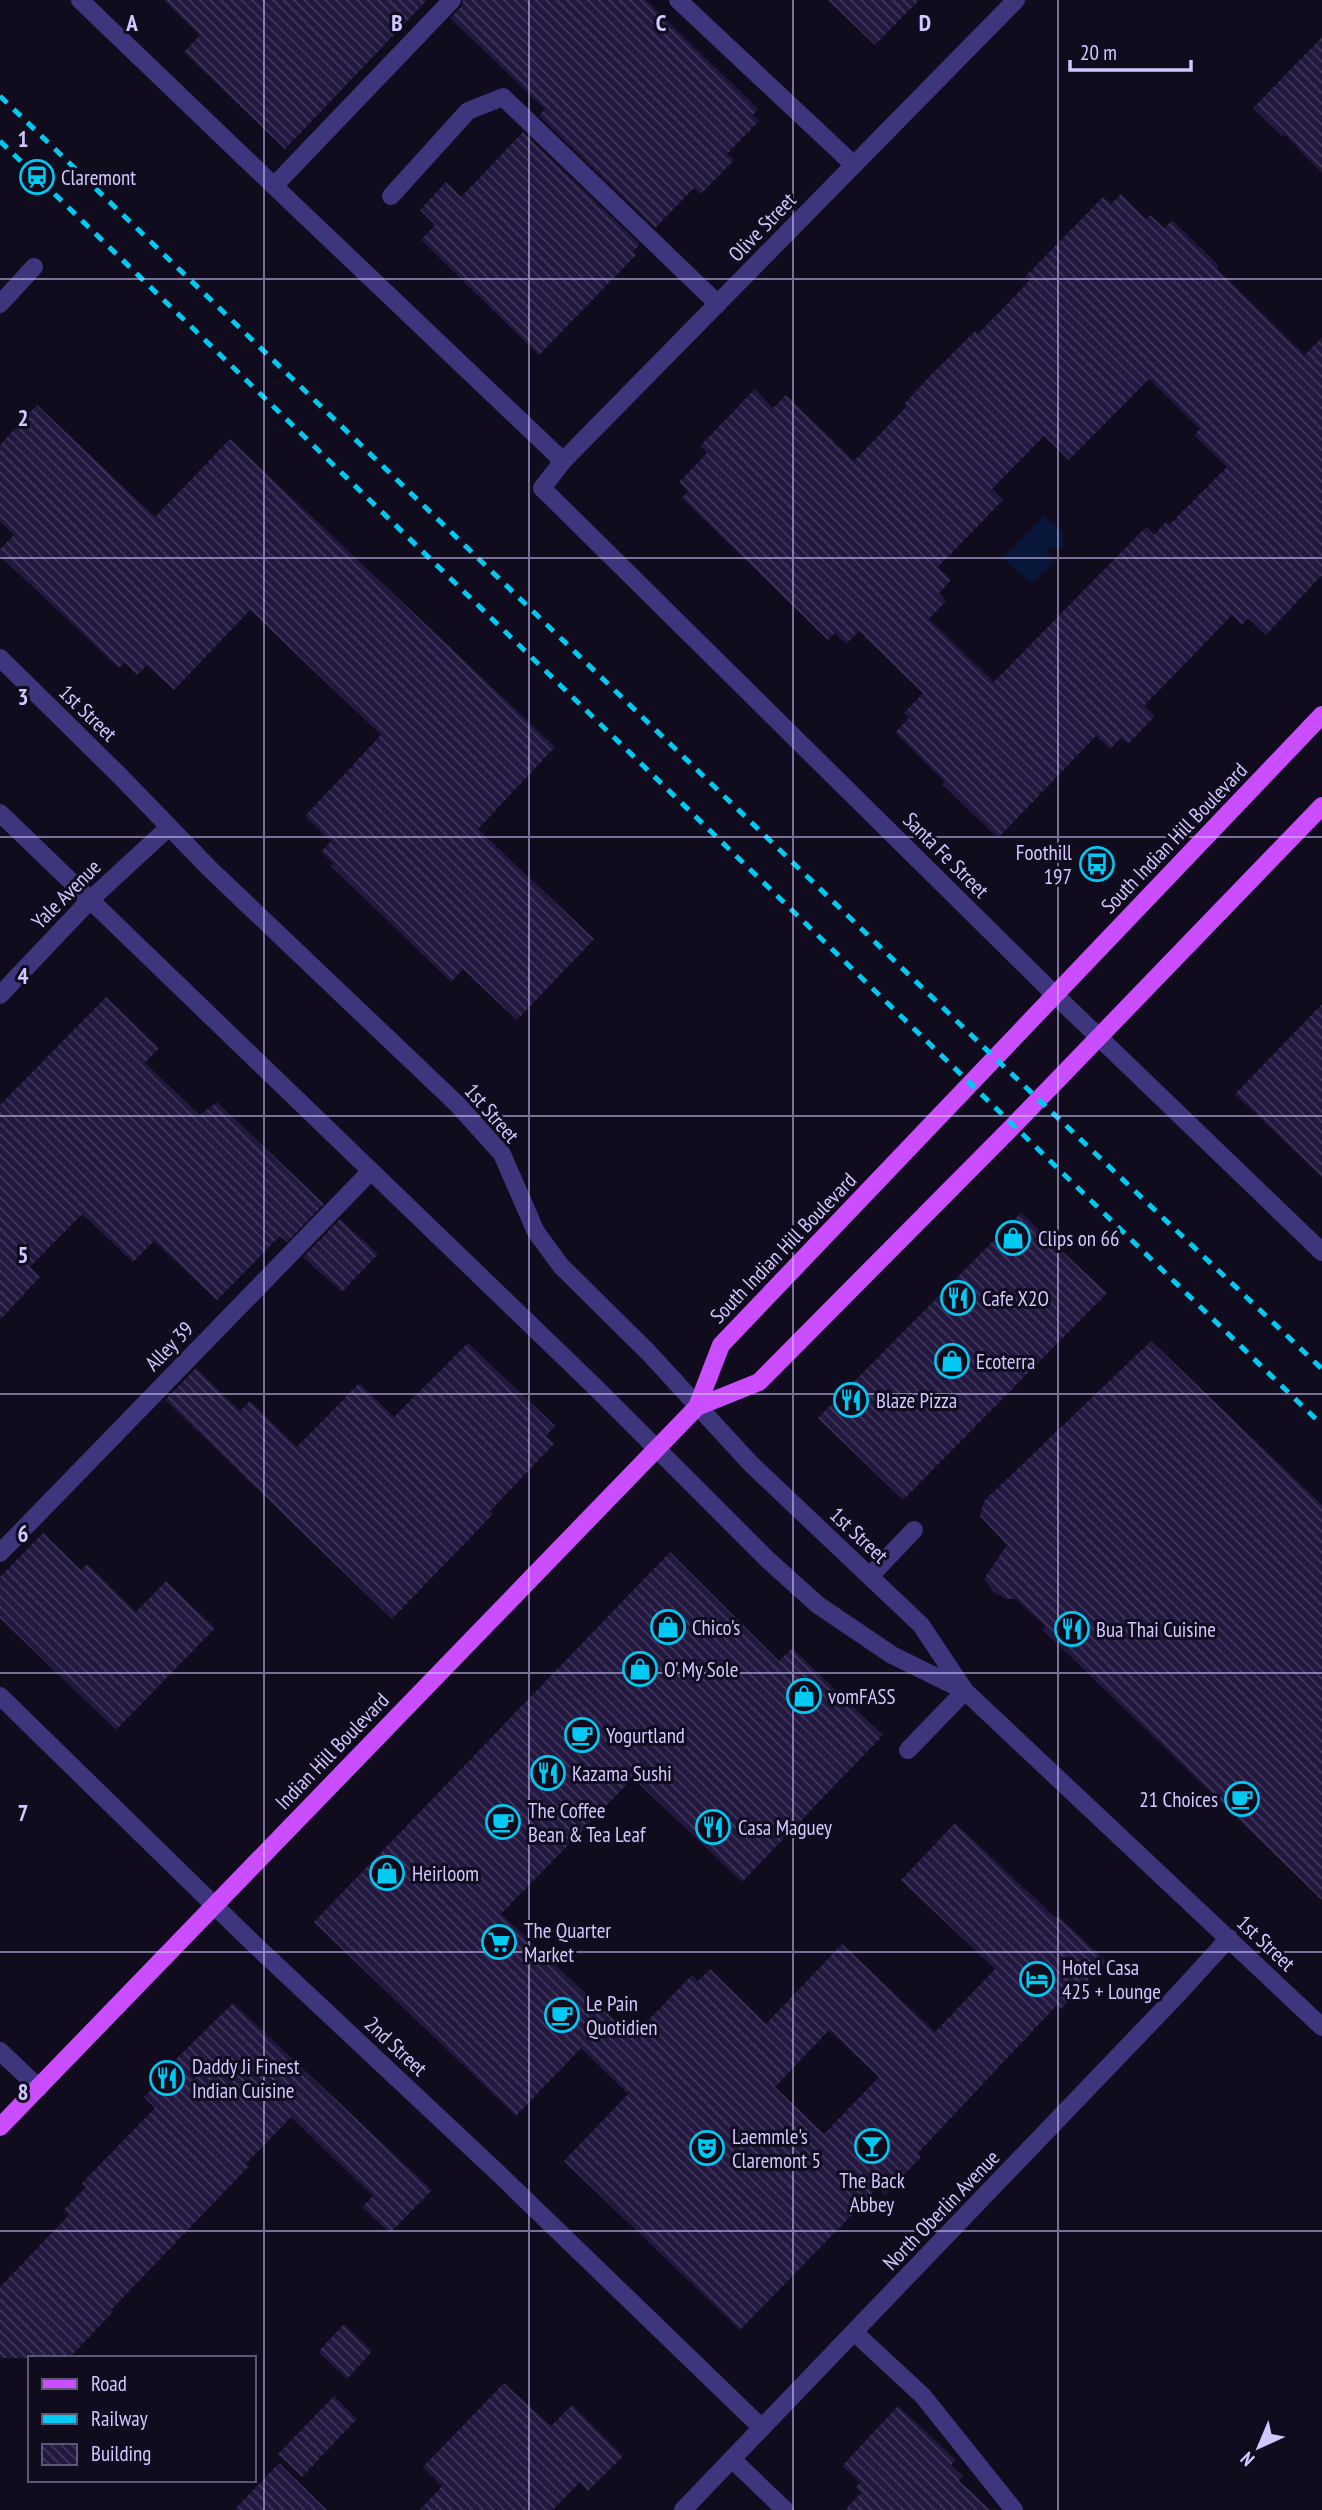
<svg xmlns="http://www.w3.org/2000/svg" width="1322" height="2510" viewBox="0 0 1322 2510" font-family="'PT Sans Narrow',sans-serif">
<defs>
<pattern id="building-back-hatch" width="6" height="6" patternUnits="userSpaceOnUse" patternTransform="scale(1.75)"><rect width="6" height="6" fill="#22173e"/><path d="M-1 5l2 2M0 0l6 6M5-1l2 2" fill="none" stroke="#41375b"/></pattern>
</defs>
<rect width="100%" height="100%" fill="#100b1d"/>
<!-- water -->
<path fill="#081739" d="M1044,516L1063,532V548L1052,547L1046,552L1055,561L1032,584L1003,558Z"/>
<!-- building -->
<path fill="url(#building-back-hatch)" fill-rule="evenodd" d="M164,0H427L285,149L184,52L200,35Z
M463,0H646L758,109L753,115L759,121L727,154L734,160L701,194L694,188L655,228L539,116L545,109L450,18L461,7Z
M828,0H919L875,45Z
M1322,37V173L1284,134L1282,136L1253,108Z
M523,132L640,244L633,252L636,255L539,355L421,240L435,225L420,210L446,182L461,197Z
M1121,194L1146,219L1150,215L1164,228L1172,220L1219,266L1217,269L1305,355L1322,337V575L1266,635L1248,618L1242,625L1232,615L1144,706L1155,716L1128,744L1121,738L1110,749L1096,736L998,838L942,784L945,782L895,732L909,718L904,713L923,693L859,631L846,644L835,633L828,640L682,498L688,491L679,482L707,453L700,446L755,389L773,408L786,395L854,461L907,406L905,403L931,375L975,331L978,334L1029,281L1025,277L1103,197L1111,204ZM1149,379L1200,429L1194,435L1227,467L1169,525L1166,522L1154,535L1146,527L994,682L929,619L946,601L939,593L951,580L938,567L1003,500L992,489L1044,436L1069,460Z
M37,405L155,517L230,439L555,747L478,829L594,939L517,1020L463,969L451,982L331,866L334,864L321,852L331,841L305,816L381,735L250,610L174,690L147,665L137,675L125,663L119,668L0,556V549L14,535L0,522V445Z
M106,997L159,1048L145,1063L200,1115L217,1102L324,1204L287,1242L280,1236L217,1300L154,1241L133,1262L82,1214L30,1267L40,1277L0,1320V1105Z
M1322,1004V1177L1235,1094Z
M1021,1213L1107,1293L903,1500L818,1418Z
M340,1219L378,1254L342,1292L303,1257Z
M1151,1341L1322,1505V1900L1043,1630L1045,1626L1016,1599H1006L994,1592L984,1579L1007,1545L980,1516L984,1501Z
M468,1343L555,1426L546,1436L554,1444L490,1511L493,1514L392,1619L165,1400L196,1368L240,1411L250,1401L297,1447L359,1383L394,1417Z
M43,1533L81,1570L87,1564L136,1612L166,1581L215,1628L116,1730L0,1618V1577Z
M670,1552L779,1661L792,1648L883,1735L742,1882L633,1778L501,1914L632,2037L692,1975L698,1981L710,1969L766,2024L842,1944L935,2032L995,1969L901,1880L955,1823L1056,1918L1058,1916L1106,1961L1061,2009L1057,2005L918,2153L921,2157L885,2195L878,2188L740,2330L564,2161L628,2094L581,2048L516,2116L314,1922ZM829,2030L879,2077L824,2134L775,2087Z
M233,2003L432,2190L390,2233L362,2207L373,2196L291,2117L246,2164L249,2166L111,2310L113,2312L69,2358H0V2287L69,2215L64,2210L86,2187L82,2183L155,2108L144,2097L173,2067L169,2066Z
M344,2324L372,2351L347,2379L318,2352Z
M504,2383L551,2426L572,2405L623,2456L588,2491L580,2482L553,2510H420L442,2486L423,2467Z
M334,2396L357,2419L302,2477L278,2454Z
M898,2406L956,2460L951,2465L963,2476L959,2481L991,2510H845L861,2493L856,2487L860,2482L842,2466Z
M279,2463L327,2510H234Z"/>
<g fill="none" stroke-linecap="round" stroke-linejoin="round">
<!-- lane -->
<path stroke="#3e367c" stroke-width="18" d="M80,0L274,186L452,0
M678,0L854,165
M274,186L563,461
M391,196L468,111L503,97L718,304
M0,304L34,267
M0,1553L371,1171
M870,1576L914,1530
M908,1750L965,1691
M0,2051L39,2088
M855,2333L923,2396L1014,2510
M733,2460L785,2510"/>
<!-- street -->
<path stroke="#3e367c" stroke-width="18" d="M1016,0L563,461L542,488L1055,995L1322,1252
M0,658L120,776L210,869L457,1104L502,1154L536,1232L561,1266L648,1352L751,1464L921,1625L965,1691L1322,2027
M0,813L594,1386L768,1560L818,1605L892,1655L965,1691
M0,995L90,900L168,828
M0,1696L255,1945L498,2173L762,2428
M683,2510L1179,1993L1229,1938"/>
<!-- primary -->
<path stroke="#ca4eff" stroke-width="18" d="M697,1407L759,1382L1013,1126L1322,806
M0,2127L697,1407L721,1345L1322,715"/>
<!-- rail -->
<path stroke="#00c9f2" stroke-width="5" stroke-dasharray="10 9" stroke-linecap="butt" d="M0,96L995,1058L1322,1369
M0,141L1322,1425"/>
</g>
<!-- grid -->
<path fill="none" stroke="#d2c7ff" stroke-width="2" stroke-opacity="0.55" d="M264,0V2510M529,0V2510M793,0V2510M1058,0V2510M0,279H1322M0,558H1322M0,837H1322M0,1116H1322M0,1394H1322M0,1673H1322M0,1952H1322M0,2231H1322"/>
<!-- icons -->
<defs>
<g id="station-ring" transform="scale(1.75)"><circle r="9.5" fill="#100b1d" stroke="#00c9f2" stroke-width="1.5"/><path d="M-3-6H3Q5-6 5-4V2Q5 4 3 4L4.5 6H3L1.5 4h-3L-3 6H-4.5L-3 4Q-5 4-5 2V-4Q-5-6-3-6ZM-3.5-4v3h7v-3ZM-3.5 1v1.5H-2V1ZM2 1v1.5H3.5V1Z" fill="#00c9f2"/></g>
<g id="bus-ring" transform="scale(1.75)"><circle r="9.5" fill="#100b1d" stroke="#00c9f2" stroke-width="1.5"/><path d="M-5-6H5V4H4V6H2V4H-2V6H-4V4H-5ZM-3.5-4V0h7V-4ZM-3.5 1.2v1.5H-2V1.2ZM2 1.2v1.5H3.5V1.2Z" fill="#00c9f2"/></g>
<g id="shop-ring" transform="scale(1.75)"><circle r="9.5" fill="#100b1d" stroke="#00c9f2" stroke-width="1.5"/><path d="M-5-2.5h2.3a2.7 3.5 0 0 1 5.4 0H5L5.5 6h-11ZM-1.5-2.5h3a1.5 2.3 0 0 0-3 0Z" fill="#00c9f2"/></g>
<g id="restaurant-ring" transform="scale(1.75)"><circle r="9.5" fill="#100b1d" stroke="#00c9f2" stroke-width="1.5"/><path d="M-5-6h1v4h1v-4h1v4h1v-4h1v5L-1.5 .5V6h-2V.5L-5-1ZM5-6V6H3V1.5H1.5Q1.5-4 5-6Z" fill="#00c9f2"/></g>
<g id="cafe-ring" transform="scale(1.75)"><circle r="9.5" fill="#100b1d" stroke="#00c9f2" stroke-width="1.5"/><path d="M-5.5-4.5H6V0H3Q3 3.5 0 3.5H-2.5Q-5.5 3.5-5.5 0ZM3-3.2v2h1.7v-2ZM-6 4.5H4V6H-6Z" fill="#00c9f2"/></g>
<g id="supermarket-ring" transform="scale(1.75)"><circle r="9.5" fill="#100b1d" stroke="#00c9f2" stroke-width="1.5"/><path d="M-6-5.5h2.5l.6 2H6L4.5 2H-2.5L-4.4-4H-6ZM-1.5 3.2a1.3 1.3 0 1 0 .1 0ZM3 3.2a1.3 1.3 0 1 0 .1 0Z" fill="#00c9f2"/></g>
<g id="hotel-ring" transform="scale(1.75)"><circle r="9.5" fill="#100b1d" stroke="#00c9f2" stroke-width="1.5"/><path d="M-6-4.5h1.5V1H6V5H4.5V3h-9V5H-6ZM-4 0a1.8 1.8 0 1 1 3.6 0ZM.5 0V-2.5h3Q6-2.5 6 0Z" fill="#00c9f2"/></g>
<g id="bar-ring" transform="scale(1.75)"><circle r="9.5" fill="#100b1d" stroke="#00c9f2" stroke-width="1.5"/><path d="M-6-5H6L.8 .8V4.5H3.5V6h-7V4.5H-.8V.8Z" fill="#00c9f2"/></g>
<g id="theatre-ring" transform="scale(1.75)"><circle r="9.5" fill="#100b1d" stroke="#00c9f2" stroke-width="1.5"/><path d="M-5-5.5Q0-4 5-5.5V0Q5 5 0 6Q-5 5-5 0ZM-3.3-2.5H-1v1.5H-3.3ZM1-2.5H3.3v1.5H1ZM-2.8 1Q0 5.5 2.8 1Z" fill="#00c9f2"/></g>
</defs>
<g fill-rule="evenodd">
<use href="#station-ring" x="37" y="177"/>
<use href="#bus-ring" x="1097" y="864"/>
<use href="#shop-ring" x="1013" y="1238"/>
<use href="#restaurant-ring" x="958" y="1298"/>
<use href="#shop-ring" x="952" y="1361"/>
<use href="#restaurant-ring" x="851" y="1400"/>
<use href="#shop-ring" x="668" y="1627"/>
<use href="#restaurant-ring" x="1072" y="1629"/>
<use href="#shop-ring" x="640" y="1669"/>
<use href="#shop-ring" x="804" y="1696"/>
<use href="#cafe-ring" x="582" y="1735"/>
<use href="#restaurant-ring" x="548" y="1773"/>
<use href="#cafe-ring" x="1242" y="1799"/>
<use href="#cafe-ring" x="503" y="1822"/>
<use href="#restaurant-ring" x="713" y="1827"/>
<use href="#shop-ring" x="387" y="1873"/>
<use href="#supermarket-ring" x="499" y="1942"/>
<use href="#hotel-ring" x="1037" y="1979"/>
<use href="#cafe-ring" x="562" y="2015"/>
<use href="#restaurant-ring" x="167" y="2078"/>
<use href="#bar-ring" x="872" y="2146"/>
<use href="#theatre-ring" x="707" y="2148"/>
</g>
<g text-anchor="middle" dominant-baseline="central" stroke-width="6" stroke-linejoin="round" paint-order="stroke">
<!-- poi labels -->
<g font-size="21" fill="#d2c7ff" stroke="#100b1d" text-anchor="start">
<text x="61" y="177">Claremont</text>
<text x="1072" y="852" text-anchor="end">Foothill<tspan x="1072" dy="24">197</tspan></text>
<text x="1038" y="1238">Clips on 66</text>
<text x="982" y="1298">Cafe X2O</text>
<text x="976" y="1361">Ecoterra</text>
<text x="876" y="1400">Blaze Pizza</text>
<text x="692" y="1627">Chico's</text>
<text x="1096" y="1629">Bua Thai Cuisine</text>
<text x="664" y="1669">O' My Sole</text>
<text x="828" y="1696">vomFASS</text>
<text x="606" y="1735">Yogurtland</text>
<text x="572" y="1773">Kazama Sushi</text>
<text x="1218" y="1799" text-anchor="end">21 Choices</text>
<text x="528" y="1810">The Coffee<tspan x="528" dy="24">Bean &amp; Tea Leaf</tspan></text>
<text x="738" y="1827">Casa Maguey</text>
<text x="412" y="1873">Heirloom</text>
<text x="524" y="1930">The Quarter<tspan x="524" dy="24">Market</tspan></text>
<text x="1062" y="1967">Hotel Casa<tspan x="1062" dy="24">425 + Lounge</tspan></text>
<text x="586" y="2003">Le Pain<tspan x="586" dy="24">Quotidien</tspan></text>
<text x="192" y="2066">Daddy Ji Finest<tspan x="192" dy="24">Indian Cuisine</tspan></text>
<text x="732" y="2136">Laemmle's<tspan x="732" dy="24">Claremont 5</tspan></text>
<text x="872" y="2180" text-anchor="middle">The Back<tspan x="872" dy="24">Abbey</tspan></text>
</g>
<!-- street labels -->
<g font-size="21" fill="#d2c7ff" stroke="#100b1d">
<text transform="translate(762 227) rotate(-46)">Olive Street</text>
<text transform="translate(88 713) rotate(44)">1st Street</text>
<text transform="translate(1174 838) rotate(-46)">South Indian Hill Boulevard</text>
<text transform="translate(946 855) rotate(45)">Santa Fe Street</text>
<text transform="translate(66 894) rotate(-45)">Yale Avenue</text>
<text transform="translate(492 1113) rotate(49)">1st Street</text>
<text transform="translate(783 1248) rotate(-46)">South Indian Hill Boulevard</text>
<text transform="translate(169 1346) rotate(-46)">Alley 39</text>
<text transform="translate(859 1535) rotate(43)">1st Street</text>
<text transform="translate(332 1751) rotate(-46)">Indian Hill Boulevard</text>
<text transform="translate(1266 1943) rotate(43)">1st Street</text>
<text transform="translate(396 2046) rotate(43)">2nd Street</text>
<text transform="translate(941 2210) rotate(-46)">North Oberlin Avenue</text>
</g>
</g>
<g font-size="23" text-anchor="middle" font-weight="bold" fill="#d2c7ff" stroke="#100b1d" stroke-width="6" stroke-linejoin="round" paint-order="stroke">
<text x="132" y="31">A</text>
<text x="397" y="31">B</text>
<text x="661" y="31">C</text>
<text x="925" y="31">D</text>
<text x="23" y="147">1</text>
<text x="23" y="426">2</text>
<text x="23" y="705">3</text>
<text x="23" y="984">4</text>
<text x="23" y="1263">5</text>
<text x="23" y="1542">6</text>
<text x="23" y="1821">7</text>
<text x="23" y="2100">8</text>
</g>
<!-- legend -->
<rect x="28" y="2356" width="228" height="126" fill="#100b1d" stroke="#5e5677" stroke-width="2"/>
<rect x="42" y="2379" width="35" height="10" fill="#ca4eff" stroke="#5e5677" stroke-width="2"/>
<text x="91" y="2391" font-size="21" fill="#d2c7ff">Road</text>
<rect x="42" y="2414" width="35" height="10" fill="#00c9f2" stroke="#5e5677" stroke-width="2"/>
<text x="91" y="2426" font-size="21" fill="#d2c7ff">Railway</text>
<rect x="42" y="2444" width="35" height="21" fill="url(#building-back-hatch)" stroke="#5e5677" stroke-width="2"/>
<text x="91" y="2461" font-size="21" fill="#d2c7ff">Building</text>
<!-- north arrow -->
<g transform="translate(1259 2447) rotate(224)" stroke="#100b1d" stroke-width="5" paint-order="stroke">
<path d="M0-5L12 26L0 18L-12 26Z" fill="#d2c7ff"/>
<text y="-10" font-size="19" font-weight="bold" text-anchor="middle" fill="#d2c7ff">N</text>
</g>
<!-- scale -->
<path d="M1070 60v10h121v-10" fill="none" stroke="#d2c7ff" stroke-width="3.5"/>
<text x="1080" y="60" font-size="21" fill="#d2c7ff" stroke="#100b1d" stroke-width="5" paint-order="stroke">20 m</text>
</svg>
